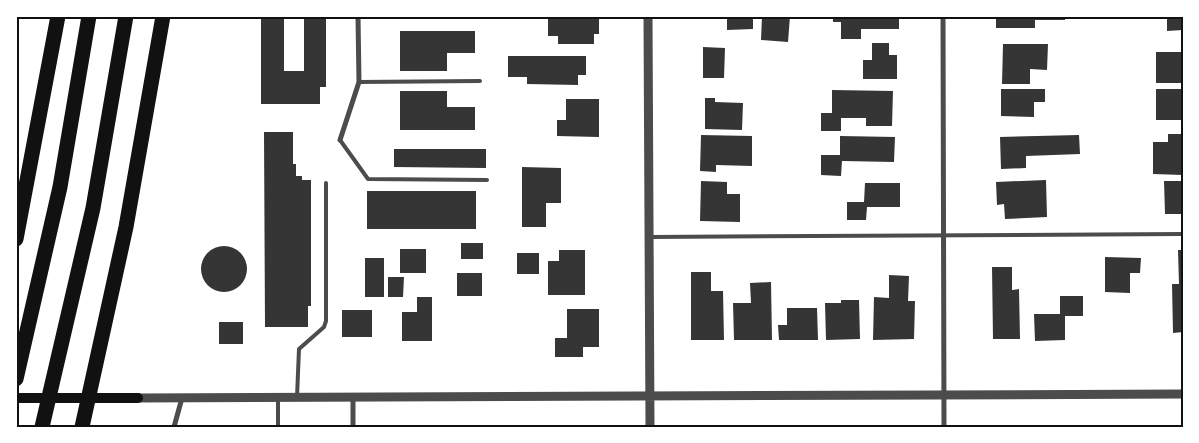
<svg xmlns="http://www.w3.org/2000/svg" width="1199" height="443" viewBox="0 0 1199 443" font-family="Helvetica,sans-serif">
<rect width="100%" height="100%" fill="#fff"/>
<!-- building -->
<path fill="#353535" d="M261,16H284V71H304V16H326V87H320V104H261Z
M548,16H599V34H594V44H558V36H548Z
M727,16H753V29L727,30Z
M762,16H790L788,42L761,40Z
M833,16H899V29H861V39H841V22H833Z
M996,16H1065V20H1035V28H996Z
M1167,16H1183V30L1167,31Z
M400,31H475V53H447V71H400Z
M872,43H889V55H897V79H863V60H872Z
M1003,44H1048L1047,70L1030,69V84H1002Z
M703,47L725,48L724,78H703Z
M1156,52H1183V83H1156Z
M508,56H586V75H578V85L527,84V77H508Z
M1001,89H1045V102H1034V117L1001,116Z
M1156,89H1183V120H1156Z
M832,90L893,91L892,126H866V118H841V131H821V113H832Z
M400,91H447V107H475V130H400Z
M705,98H715V102L743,103L742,130L705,129Z
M566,99H599V137L557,136V120H566Z
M264,132H293V164H296V176H302V180H311V306H308V327H265Z
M1168,134H1183V175L1153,174V142H1168Z
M701,135L752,136V166L716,165V172L700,171Z
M1079,135L1080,154L1026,156V168L1001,169L1000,137Z
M840,136L895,137L894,162L842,161L841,176L821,175V155H840Z
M394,149H486V168L394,167Z
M522,167L561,168V203H546V227H522Z
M1046,180L1047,217L1005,219L1004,204L997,205L996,182Z
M701,181L727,182V194H740V222L700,221Z
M1164,181H1183V214H1165Z
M865,183H900V207H867L866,220H847V202H864Z
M367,191H476V229H367Z
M461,243H483V259H461Z
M201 269a23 23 0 1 1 46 0a23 23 0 1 1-46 0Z
M400,249H426V273H400Z
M559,250H585V295H548V261H559Z
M1178,250H1183V332L1173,333L1172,284H1179Z
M517,253H539V274H517Z
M1105,257L1141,258L1140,273H1130V293L1105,292Z
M365,258H384V297H365Z
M992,267H1012V290L1019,289L1020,339H993Z
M691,272H711V291H723L724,340H691Z
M457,273H482V296H457Z
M889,275L909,276L908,301H915L914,339L873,340L874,297L889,298Z
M388,277H404L403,297H388Z
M771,282L772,340H734L733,303H751L750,283Z
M1060,296H1083V316H1065V340L1035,341L1034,314H1060Z
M417,297H432V341H402V312H417Z
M841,300H859L860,339L826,340L825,303H841Z
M787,308H817L818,340H779L778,325H787Z
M567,309H599V347H583V357H555V338H567Z
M342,310H372V337H342Z
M219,322H243V344H219Z"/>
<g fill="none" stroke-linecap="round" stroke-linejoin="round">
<!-- service -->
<path stroke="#4c4c4c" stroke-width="4" d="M359,82L480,81
M340,140L368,179L487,180
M650,237L1183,234
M297,397L299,349L324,327L326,321V183
M278,399V427"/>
<!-- minor -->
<path stroke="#4c4c4c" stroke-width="5" d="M943,16L944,427
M340,140L359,82L358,16
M174,427L182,398
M353,427V397"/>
<!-- tertiary -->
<path stroke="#4c4c4c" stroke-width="9" d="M648,16L650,427
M138,398L1183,394"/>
<!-- secondary -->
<path stroke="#111" stroke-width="10" d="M16,398H138"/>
<!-- motorway -->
<path stroke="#111" stroke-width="15" d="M16,239L58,16
M16,379L60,187L89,16
M42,427L93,208L126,16
M82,427L126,227L163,16"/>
</g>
<!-- border -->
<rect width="1199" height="443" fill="none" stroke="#ffffff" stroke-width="35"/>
<rect x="18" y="18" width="1164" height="408" fill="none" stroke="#111" stroke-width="2"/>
</svg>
